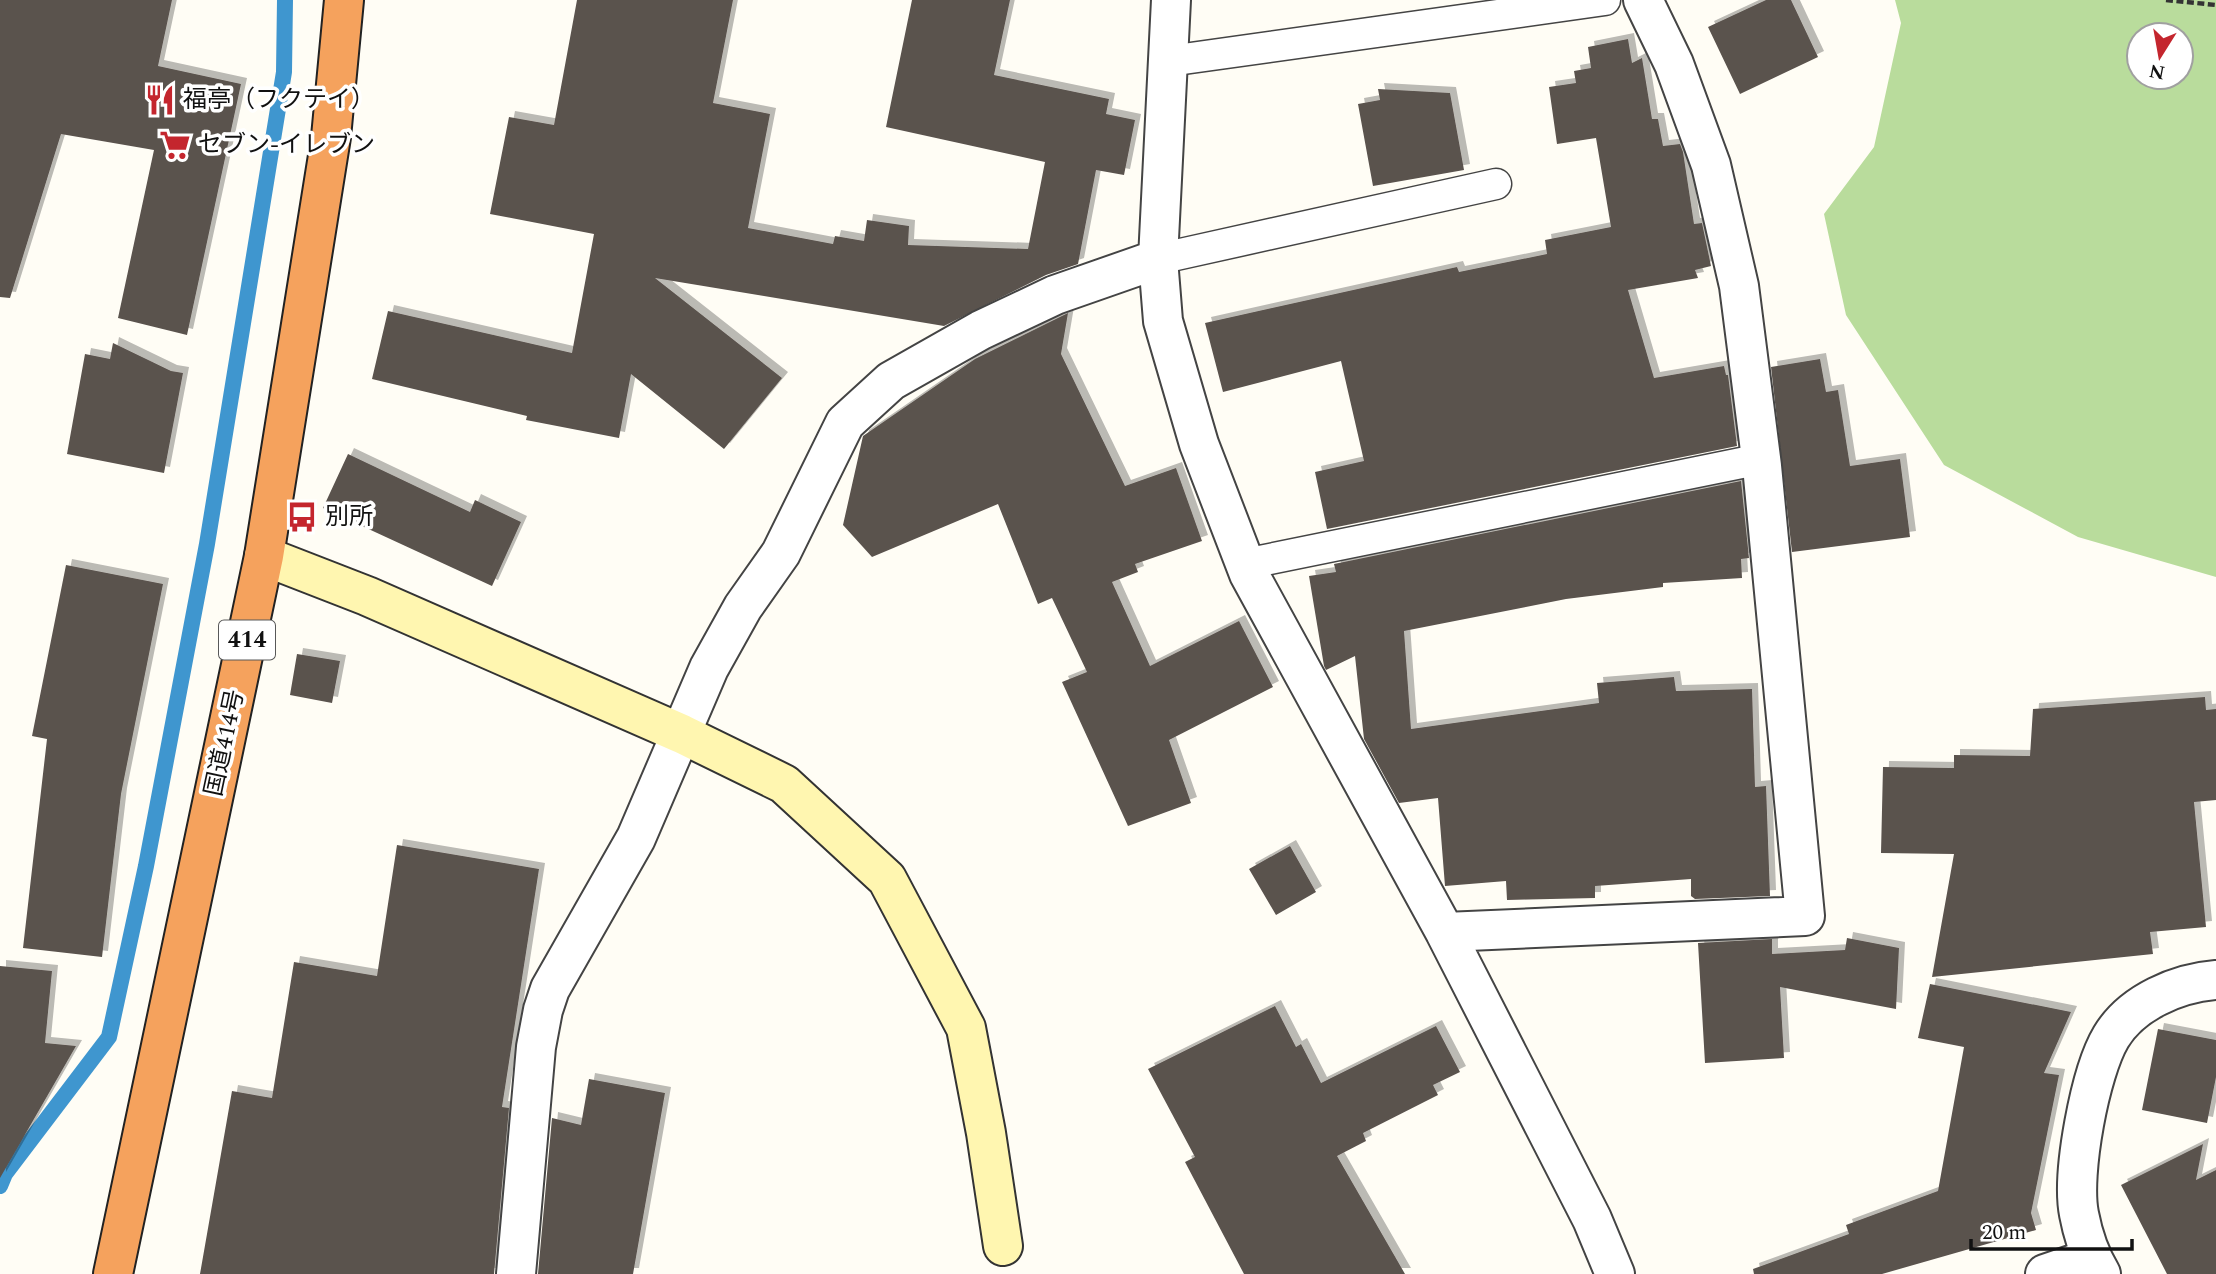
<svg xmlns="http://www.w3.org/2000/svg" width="2216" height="1274" viewBox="0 0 2216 1274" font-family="Spectral,'Noto Sans JP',serif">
<defs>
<filter id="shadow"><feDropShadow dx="6" dy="-6" stdDeviation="0" flood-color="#0004"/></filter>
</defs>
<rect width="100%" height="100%" fill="#fffdf5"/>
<!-- forest -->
<path fill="#b9dc9c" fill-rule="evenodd" d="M1895,0H2216V577L2078,537L1944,465L1846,315L1824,214L1874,147L1901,23ZM2139,35H2181V77H2139Z"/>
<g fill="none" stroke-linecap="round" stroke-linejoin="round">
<!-- stream -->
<path stroke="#3f96cf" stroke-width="16" d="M0,1186L5,1174L109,1037L146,866L207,544L284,72L285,0"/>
</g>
<!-- building -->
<path fill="#5a524d" filter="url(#shadow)" d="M0,0H172L158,66L241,84L187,335L118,318L154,150L61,134L10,298L0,297Z
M577,0H733L713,103L770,114L748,228L833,244L835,236L864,241L867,220L909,226L908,245L1028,249L1045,162L886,127L912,0H1010L994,75L1109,99L1106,114L1135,120L1124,175L1096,170L1078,264L1046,275L944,326L655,278L782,378L724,449L631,374L619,438L526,420L527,416L372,379L388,311L572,353L594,234L490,214L509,117L554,125Z
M1766,0H1791L1818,57L1740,94L1708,27Z
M1628,39L1632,63L1642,58L1652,119H1658L1663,146L1680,144L1683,152L1694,224L1702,223L1711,266L1695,270L1698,278L1628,290L1654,378L1724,366L1726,375H1728L1737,446L1327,529L1315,472L1364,461L1341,361L1223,392L1205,323L1457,267L1459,272L1547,254L1545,240L1611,227L1596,138L1557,144L1549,87L1576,83L1574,71L1591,68L1588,47Z
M1378,89L1450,93L1464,170L1373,186L1358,104L1380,100Z
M1068,313L1061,354L1125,486L1176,468L1202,541L1135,564L1138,572L1112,582L1150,666L1239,621L1273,687L1169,740L1191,803L1128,826L1062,682L1087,672L1052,598L1038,604L998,504L872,557L843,525L863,436L975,359Z
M113,343L171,371L183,373L164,473L67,454L85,354L110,359Z
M1820,359L1826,392L1838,390L1850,466L1900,459L1910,537L1792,552L1771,367Z
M348,454L470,512L475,500L521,522L492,586L323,508Z
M1741,481L1749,558L1741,559L1742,578L1663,583V587L1566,599L1404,631L1411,729L1599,703L1597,683L1674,677L1676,691L1752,689L1755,787L1766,786L1770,896L1695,899L1691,896V879L1595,886V898L1507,900L1506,881L1445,886L1438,798L1399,803L1364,739L1355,656L1326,670L1324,666L1309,576L1336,572L1334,564Z
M66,565L163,584L121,794L102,957L23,948L47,739L32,736Z
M297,654L340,661L332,703L290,695Z
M2205,697L2206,710L2216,709V800L2194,802L2206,927L2150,932L2153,954L1932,977L1954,854L1881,853L1883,767L1954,768V755L2030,756L2033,709Z
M397,845L539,869L502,1107L509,1108L494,1274H200L232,1091L272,1098L294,962L377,976Z
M1290,846L1316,892L1276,915L1249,869Z
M1847,938L1899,948L1896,1009L1780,987L1784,1058L1705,1063L1698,943L1772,939V954L1845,950Z
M0,966L52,971L45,1043L76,1046L0,1178Z
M1930,984L2071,1012L2044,1073L2059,1075L2031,1213L2036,1230L1882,1274H1754L1753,1269L1849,1234L1846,1225L1938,1191L1964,1047L1918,1038Z
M1275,1006L1296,1047L1301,1044L1321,1083L1436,1026L1460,1072L1433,1085L1438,1095L1363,1133L1366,1141L1337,1156L1405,1274H1244L1185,1162L1195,1157L1148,1069Z
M2158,1029L2216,1040V1077L2207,1123L2142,1110Z
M589,1079L665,1093L633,1274H538L552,1118L581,1125Z
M2203,1144L2196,1180L2216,1170V1274H2167L2121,1185Z"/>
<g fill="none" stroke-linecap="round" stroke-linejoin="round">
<!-- lane casing -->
<g stroke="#444" stroke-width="33">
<path id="lane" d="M1169,61L1605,0
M1158,259L1496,184
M1245,564L1761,459"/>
</g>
<!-- street casing -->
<g stroke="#444" stroke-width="42">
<path id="street" d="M1171,0L1158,259L1163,321L1199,444L1249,574L1445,932L1592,1219L1615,1274
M1445,932L1805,916L1762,466L1739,286L1711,165L1674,64L1643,0
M516,1274L536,1047L543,1010L550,989L636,838L709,668L743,607L781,553L845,423L891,381L981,330L1055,295L1158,259
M2045,1274L2092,1258
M2101,1274C2090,1256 2083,1235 2079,1214C2071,1174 2090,1072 2111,1037C2132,1002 2178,983 2216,980"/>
</g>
<!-- secondary casing -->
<g stroke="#333" stroke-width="42">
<path id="secondary" d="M264,556L367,596L682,734L784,784L887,879L966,1028L986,1133L1003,1246"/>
</g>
<!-- highway casing -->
<g stroke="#222" stroke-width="42">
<path id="highway" d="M113,1274L264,556L331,137L344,0"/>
</g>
<!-- path -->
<path stroke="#333" stroke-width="4.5" stroke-dasharray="7 3.5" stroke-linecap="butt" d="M2166,0L2216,5"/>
<!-- lane -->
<use href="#lane" stroke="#fff" stroke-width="30"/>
<!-- street -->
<use href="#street" stroke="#fff" stroke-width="38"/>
<!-- secondary -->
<use href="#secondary" stroke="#fff6b0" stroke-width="38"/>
<!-- highway -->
<use href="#highway" stroke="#f5a25d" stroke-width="38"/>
</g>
<!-- icons -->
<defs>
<g id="restaurant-bare" transform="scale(2.415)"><path d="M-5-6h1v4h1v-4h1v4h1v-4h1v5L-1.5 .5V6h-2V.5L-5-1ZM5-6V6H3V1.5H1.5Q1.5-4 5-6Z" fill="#c4262e" stroke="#fff" stroke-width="2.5" paint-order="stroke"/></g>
<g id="supermarket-bare" transform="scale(2.415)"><path d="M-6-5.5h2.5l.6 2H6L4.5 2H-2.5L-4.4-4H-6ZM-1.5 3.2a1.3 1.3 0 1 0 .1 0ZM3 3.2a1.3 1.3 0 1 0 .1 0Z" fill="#c4262e" stroke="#fff" stroke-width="2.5" paint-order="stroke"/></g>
<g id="bus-bare" transform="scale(2.415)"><path d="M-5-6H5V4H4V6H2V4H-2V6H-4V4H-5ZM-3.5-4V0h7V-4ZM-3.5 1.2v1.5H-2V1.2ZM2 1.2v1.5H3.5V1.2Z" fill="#c4262e" stroke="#fff" stroke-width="2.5" paint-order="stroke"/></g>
</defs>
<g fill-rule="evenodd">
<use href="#restaurant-bare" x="160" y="100"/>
<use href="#supermarket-bare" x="175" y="145"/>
<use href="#bus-bare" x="302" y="517"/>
</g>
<g text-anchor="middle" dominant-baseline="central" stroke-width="7" stroke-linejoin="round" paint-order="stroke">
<!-- shield labels -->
<rect fill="#fff" stroke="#585858" stroke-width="2" x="219" y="620.5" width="56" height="39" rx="5"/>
<g font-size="23" font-weight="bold" fill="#111">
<text x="247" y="640">414</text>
</g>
<!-- poi labels -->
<g font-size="24" fill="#111" stroke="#fff" text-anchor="start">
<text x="183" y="100">福亭（フクテイ）</text>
<text x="198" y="145">セブン-イレブン</text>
<text x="325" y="517">別所</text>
</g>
<!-- street labels -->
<g font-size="24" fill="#111" stroke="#fff">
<text transform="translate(225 743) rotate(-78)">国道414号</text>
</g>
</g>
<!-- north arrow -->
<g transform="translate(2160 56) rotate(191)"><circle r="33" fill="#ffffff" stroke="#a0a0a0" stroke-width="2"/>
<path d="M0-5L12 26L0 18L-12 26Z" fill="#c4262e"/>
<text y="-10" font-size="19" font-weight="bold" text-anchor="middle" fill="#111111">N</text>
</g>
<!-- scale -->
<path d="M1971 1239v10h161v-10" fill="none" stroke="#111111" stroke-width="3.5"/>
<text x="1982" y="1239" font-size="21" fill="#111111" stroke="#ffffff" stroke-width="5" paint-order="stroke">20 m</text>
</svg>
